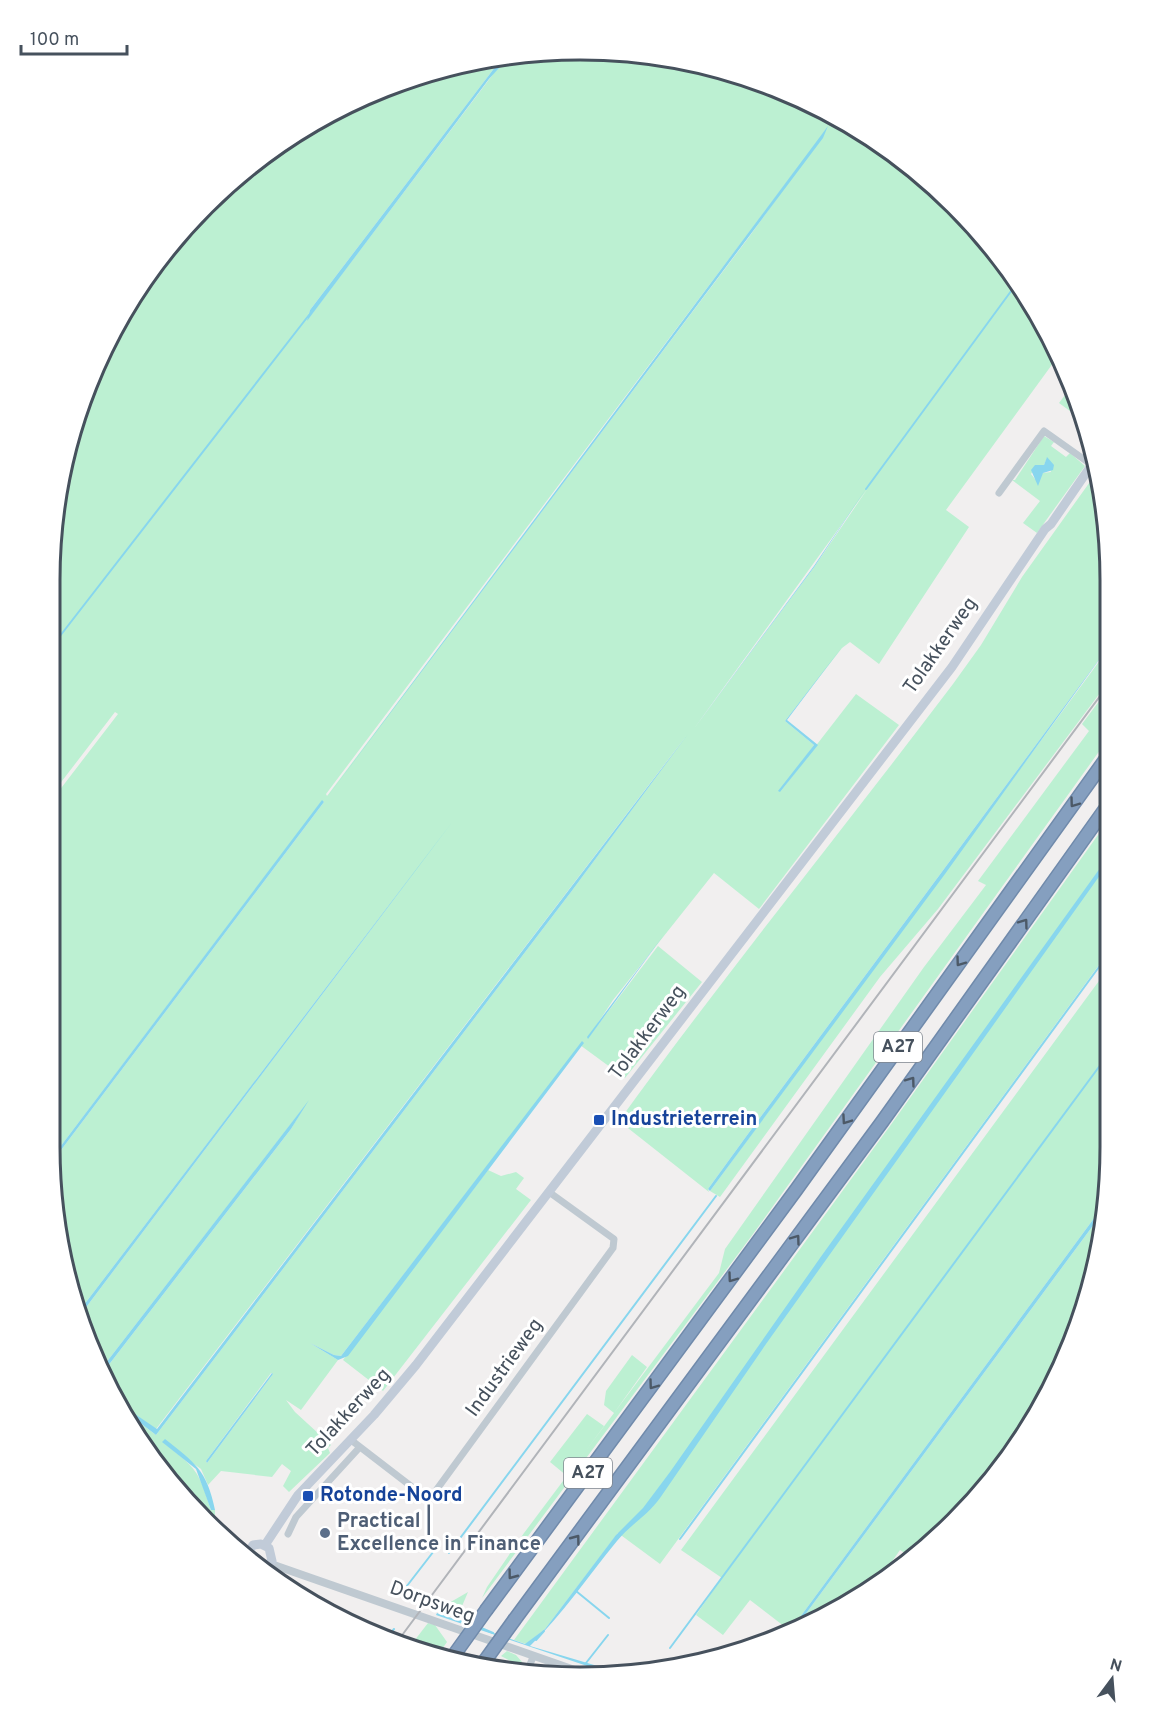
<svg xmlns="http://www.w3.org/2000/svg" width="1160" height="1727" viewBox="0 0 1160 1727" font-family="Overpass,sans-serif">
<rect width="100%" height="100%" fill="#f1efef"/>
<!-- green -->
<path fill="#bcf0d2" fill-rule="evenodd" d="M546,51L650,54L751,78L846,121L930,181L1001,257L1059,355L946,510L969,527L879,664L850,642L842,648L785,721L814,745L780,792L856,694L899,725L759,909L714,873L613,1000L588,1038L658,946L702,982L625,1078L580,1045L341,1356L334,1355L310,1343L338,1360L301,1410L286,1400L295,1412L331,1445L328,1448L330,1453L289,1492L283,1486L291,1471L282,1464L272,1477L221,1471L208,1485L201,1469L163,1442C196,1469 198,1468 211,1510H215V1523L139,1442L104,1371L291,1129L304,1107L102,1368L78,1318L415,871L77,1314L52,1162L324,802L322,801L51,1159L52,800L118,714L115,712L52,794L54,510L104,346L181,230L257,159L346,104L443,67L502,58L310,310L308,319L494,73L510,56ZM829,126L749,237L327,796L326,794ZM868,488L815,566L693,730ZM687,735L571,892L156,1435L130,1415L133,1413L156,1429ZM271,1373L273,1374L207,1463L206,1461Z
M1071,387L1085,422L1059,403Z
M1044,436L1054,442L1051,446L1066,457L1070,453L1085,466L1037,533L1023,523L1040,501L1012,480H1015ZM1047,458L1051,472L1043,473L1035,479L1031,474L1037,465H1044Z
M1097,472L1109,546V646L745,1138L708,1189L709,1192L619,1121C726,973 842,831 953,684L981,645L1022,577Z
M1109,648V681L938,909L880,977L720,1197L710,1191Z
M1109,688L1108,739L753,1234L482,1598L487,1587L524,1533L719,1273L725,1249L924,967L986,885L978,881L1089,731L1082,724Z
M1108,821L1107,954L660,1564L618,1533L545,1629L526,1644L514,1640L890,1126Z
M1107,970L1106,1202L792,1628L789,1630L750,1600L723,1635L696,1615L722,1578L681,1550Z
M488,1170L501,1176L516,1172L524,1178L516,1189L531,1200L383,1391L343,1360Z
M1106,1208V1217L1056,1381L979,1497L908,1555L900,1550C869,1596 846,1606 796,1627Z
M632,1355L647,1367L614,1413L604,1405L606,1391Z
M587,1414L604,1426L567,1476L550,1462Z
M468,1592L457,1618L438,1612L442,1607Z
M428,1623L435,1625L447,1642L440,1652L411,1645Z
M507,1651L516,1655L522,1662V1667L501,1656Z"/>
<!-- water -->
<path fill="#88d6ee" d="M510,56L489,79L307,321L310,310L502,58Z
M828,126L823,138L328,796Z
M1047,457L1054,465L1053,470L1043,473L1038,486L1031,470L1035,465H1044Z
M867,487L815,566L693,730L814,566Z
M1109,646L945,874L710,1191L708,1189L745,1138Z
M842,647L787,720L818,745L780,792L778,791L814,745L785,721Z
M688,734L571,892L156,1435L130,1415L132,1412L157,1429Z
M322,800L324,802L52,1162L51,1159Z
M453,821L78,1318L77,1314Z
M1108,857V864L766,1344L660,1498C648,1515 630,1525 617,1541C588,1576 563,1614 530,1646L611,1670L602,1671L436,1615L437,1613L525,1644L545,1629L616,1535L643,1508L670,1472L820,1258Z
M663,936L588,1039L587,1037Z
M582,1041L584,1043L348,1356L338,1360L310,1343L334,1355L341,1356Z
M309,1100L291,1129L104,1371L102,1368Z
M1106,1202V1208L796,1627L792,1628Z
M272,1373L273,1374L207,1463L206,1461Z
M165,1439C195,1463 207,1470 215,1510H211L196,1469L162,1442Z"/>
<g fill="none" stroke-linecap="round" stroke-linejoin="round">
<!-- stream -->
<path stroke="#88d6ee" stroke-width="2" d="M835,120L837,117
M866,489L1017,283
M53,645L309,315
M680,1539L1107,956
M449,1553L716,1196
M403,1591L437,1547
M576,1591L609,1618
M456,1620L471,1624
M479,1627L493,1633
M389,1635L394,1629
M536,1640L544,1631
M670,1648L1107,1056
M586,1663L608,1635"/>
<!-- motorway casing -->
<g stroke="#708aab" stroke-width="15">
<path id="motorway" d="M487,1609L796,1190L1108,756
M515,1619L882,1122L1108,805"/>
</g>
<!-- minor -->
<path stroke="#bfc9d1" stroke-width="7" d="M999,493L1044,431L1092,465
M351,1440L429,1500L613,1248L614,1239L549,1192
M288,1534L296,1517L359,1448
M527,1672L533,1657"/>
<!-- tertiary -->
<path stroke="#bfc9d1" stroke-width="8" d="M271,1564L583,1673"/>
<!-- secondary -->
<path stroke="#c1cbd8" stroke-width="9" d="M265,1545L298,1495L374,1415L416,1365L952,667L1045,529L1051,524L1095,460
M246,1557L253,1545L261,1544L269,1548L272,1561L261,1570"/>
<!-- motorway -->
<use href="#motorway" stroke="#859fbf" stroke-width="12"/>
<!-- rail -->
<path stroke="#b1b4b9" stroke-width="2" d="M397,1642L1109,684"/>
<!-- motorway-bridge casing -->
<g stroke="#708aab" stroke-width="15" stroke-linecap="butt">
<path id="motorway-bridge" d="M454,1655L487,1609
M484,1662L515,1619"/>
</g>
<!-- motorway-bridge -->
<use href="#motorway-bridge" stroke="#859fbf" stroke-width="12"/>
</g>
<!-- one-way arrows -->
<defs><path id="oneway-chevron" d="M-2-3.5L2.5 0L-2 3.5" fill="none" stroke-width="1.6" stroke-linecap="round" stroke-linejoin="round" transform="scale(1.5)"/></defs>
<g stroke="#4c5967">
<use href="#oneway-chevron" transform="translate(1074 803) rotate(126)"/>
<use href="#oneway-chevron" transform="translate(1024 923) rotate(-54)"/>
<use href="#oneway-chevron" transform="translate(960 962) rotate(126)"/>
<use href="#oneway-chevron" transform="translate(911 1081) rotate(-54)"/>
<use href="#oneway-chevron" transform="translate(846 1120) rotate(125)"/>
<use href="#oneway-chevron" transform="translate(796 1239) rotate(-54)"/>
<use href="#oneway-chevron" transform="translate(732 1278) rotate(126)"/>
<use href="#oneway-chevron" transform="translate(653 1385) rotate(126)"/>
<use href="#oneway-chevron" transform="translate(576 1539) rotate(-53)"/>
<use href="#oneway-chevron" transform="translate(512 1575) rotate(127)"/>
</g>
<!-- markers -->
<g fill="#1a4fb4" stroke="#fff" stroke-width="2">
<rect x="593" y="1114" width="12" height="12" rx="3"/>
<rect x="302" y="1490" width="12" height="12" rx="3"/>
</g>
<circle fill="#5c6f8a" stroke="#fff" stroke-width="2" cx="325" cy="1533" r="6"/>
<g text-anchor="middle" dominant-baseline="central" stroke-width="6" stroke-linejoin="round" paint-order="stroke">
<!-- shield labels -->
<g fill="#fff" stroke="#7e858e" stroke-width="1.5">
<rect x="874" y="1032" width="48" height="30" rx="4.5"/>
<rect x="564" y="1458" width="48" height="30" rx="4.5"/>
</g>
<g font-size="18" font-weight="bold" fill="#46515d">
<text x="898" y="1047">A27</text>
<text x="588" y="1473">A27</text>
</g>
<!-- street labels -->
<g font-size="20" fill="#46515d" stroke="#fff">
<text transform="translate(941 646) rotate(-55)">Tolakkerweg</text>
<text transform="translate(648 1033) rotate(-53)">Tolakkerweg</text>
<text transform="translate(505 1368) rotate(-54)">Industrieweg</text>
<text transform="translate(349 1413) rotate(-47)">Tolakkerweg</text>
<text transform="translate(432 1603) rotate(20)">Dorpsweg</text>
</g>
<!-- transit labels -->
<g font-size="20" font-weight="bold" fill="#164399" stroke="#fff" text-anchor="start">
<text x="611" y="1120">Industrieterrein</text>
<text x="320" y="1496">Rotonde-Noord</text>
</g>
<!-- service labels -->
<g font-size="20" font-weight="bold" fill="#4e5e75" stroke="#fff" text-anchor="start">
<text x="337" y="1522">Practical |<tspan x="337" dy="23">Excellence in Finance</tspan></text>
</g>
</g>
<!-- crop -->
<path d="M0 0H1160V1727H0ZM580 60H580A520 520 0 0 1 1100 580V1147A520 520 0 0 1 580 1667H580A520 520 0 0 1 60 1147V580A520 520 0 0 1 580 60Z" fill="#fff" fill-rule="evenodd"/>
<path fill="none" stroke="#46515d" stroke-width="3" d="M580 60H580A520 520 0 0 1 1100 580V1147A520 520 0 0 1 580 1667H580A520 520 0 0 1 60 1147V580A520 520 0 0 1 580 60Z"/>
<!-- north arrow -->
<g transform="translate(1112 1679) rotate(16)" stroke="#ffffff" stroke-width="4.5" paint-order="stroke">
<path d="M0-4.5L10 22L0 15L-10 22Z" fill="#46515d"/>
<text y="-9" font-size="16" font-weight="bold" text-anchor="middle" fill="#46515d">N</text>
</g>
<!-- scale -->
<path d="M21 45v9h106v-9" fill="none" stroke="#46515d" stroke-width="3"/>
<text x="30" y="45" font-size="18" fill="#46515d" stroke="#ffffff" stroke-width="4.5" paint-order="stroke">100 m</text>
</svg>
